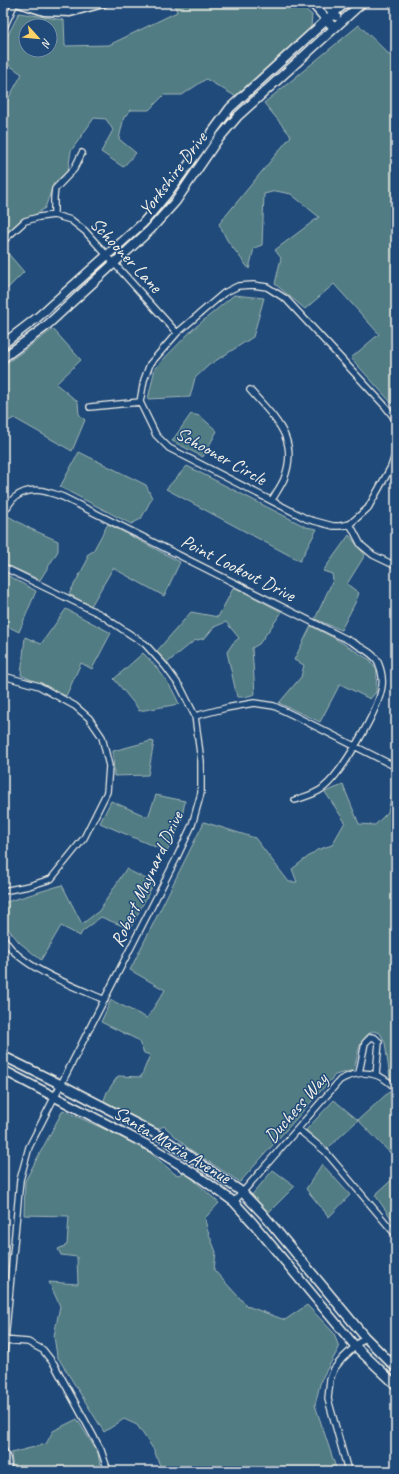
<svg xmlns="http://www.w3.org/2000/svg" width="399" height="1474" viewBox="0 0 399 1474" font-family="Caveat,sans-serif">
<rect width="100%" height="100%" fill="#1f4a7a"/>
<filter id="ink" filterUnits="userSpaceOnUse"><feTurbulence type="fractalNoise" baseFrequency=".025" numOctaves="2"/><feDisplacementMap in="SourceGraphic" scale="8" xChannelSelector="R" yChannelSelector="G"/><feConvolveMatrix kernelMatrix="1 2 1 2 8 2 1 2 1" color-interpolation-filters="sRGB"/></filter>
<g filter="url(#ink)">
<!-- green -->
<path fill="#517c83" stroke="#a2b6b6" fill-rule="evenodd" d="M174,3H298L312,15L311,27L235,96L206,79L182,95H164L149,110H131L124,117L119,139L136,153L123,167L101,152L113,130L106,119L94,118L71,151L68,171L54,183L45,208L3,237V105L7,101L22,74L3,61V45L19,13L64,20L65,46L109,45L177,12ZM26,26H50V50H26Z
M359,25L396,61V408L351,358L379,334L334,284L305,309L275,284L281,258L275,250L319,217L291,194L276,191L264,194L262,245L254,248L249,269L227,240L219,224L291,136L264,103Z
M6,251L24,272L3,293V255Z
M234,295L264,298L253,337L209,365L195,378L190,397L148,399L155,368L192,330Z
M53,329L81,360L56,384L78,402L79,414L85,420L72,451L14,418L3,424V366Z
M191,414L200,416L217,431L203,457L172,441Z
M79,452L146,485L152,498L141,519L131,524L60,487Z
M187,466L306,527L317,529L300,561L166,489Z
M6,515L31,529L58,541V551L40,580L3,563V523Z
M108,524L180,562L164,596L113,568L91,606L69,594L87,561V555L93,551Z
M349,535L365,555L347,584L359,593L356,601L341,630L315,619L333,580L332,574L323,571Z
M3,573L36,591L19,632L3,624Z
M234,587L282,612L259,644L252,648L255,694L245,697H237L227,652L233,643L239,638L226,622L214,627L205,638L194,641L167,663L156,652L191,612L218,617Z
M66,609L111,633L92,669L81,663L66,696L21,675L25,637L41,644Z
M311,626L334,638L370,660L377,671L376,692L370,699L340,684L320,722L279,703L301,677L304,665L294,660Z
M143,653C158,668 171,684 179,704L139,711L137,707L114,679Z
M151,741L154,742L148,775L114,776L113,751Z
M395,780H396V1085L390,1078L385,1043L380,1033L373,1031C358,1039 358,1054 354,1070L335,1075L240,1182L188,1148L164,1126L156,1130L103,1103L107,1092L118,1076L141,1077L150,1055L144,1053L138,1040L101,1022L111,1000L147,1018L165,990L130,970L204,822L255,838L289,882H297L292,869L317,850L332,845L345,822L325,792L343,785L359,824L375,825L388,812Z
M156,795L185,801L181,822L167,852L100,823L111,801L148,817Z
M126,869L154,883L130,929L101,917L82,932L80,936L61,926L41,960L19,942L5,925L3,903L62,885L82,924L99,911Z
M389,1092L396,1096V1159L358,1120L327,1149L306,1130L334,1100L358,1120Z
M63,1110L145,1148L175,1174L180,1175L185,1172L219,1203L205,1218L207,1229L216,1252L214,1270L247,1306L285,1320L307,1305L334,1333L339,1348L321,1380L315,1405L337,1471H162L154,1450L137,1425L124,1419L104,1432L57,1356L54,1336L60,1306L49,1282L78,1284L77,1257L61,1255L58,1249L67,1245L69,1216L24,1215L25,1181Z
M322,1164L350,1195L329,1217L306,1189Z
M273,1170L295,1186L267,1214L250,1197Z
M396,1176V1225L375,1195Z
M77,1419L98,1453L101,1471H13L11,1453L46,1444L53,1431Z"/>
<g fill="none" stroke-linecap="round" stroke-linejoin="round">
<!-- street casing -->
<g stroke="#f4f1e8" stroke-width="8">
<path id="street" d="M3,30L15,3
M54,215V197L55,189L74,169L82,153
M3,241L25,221L39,217L54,215L71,220L85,231L177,333
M250,390C274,418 300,438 284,479C281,486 276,493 272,500
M90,407L140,402
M396,420L385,406L286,299L267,287L253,285L238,286L224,293L177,333L150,364L144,380L140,402L156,435L169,448L307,519L333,526H340L350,524L368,508L391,467L396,452
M3,513C6,509 10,502 14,498C30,485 46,491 63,497L352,642C360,647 374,653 378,662C381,669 383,678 382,686C379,710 342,773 323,788C316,794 304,797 295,800
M350,524L361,545L373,555L396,566
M3,567L100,614L122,629L145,644L165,666L181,688L195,716L201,761V793L192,825L176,859L29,1147L20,1180L3,1362
M3,677H7L39,686L75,706L89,718L102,737L109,766L107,792L84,838L51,879L29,886L3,891
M195,716L226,708L254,703L274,706L295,716L396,767
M3,936C15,966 76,987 105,1000
M359,1073L365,1043L371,1037L375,1038L379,1042L376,1075
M298,1129L325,1151L396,1235
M234,1202L340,1080C360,1069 380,1071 396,1089
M3,1340L28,1342L43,1350L54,1364L101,1450L108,1471
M3,1449L7,1458L9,1471
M348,1471L328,1399L330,1380L334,1369L342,1359L365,1337"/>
</g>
<!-- secondary casing -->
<g stroke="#f4f1e8" stroke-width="11">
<path id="secondary" d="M19,3L44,11L70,12L103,3
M312,3L334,28
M325,3L336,16
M3,344L38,317L143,223L167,194L230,108L345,3
M3,358L45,327L150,230L176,201L216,142L238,116L362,3
M3,1056L62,1085L160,1136L242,1192L263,1214L365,1337L396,1368
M3,1070L153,1148L195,1174L234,1202L253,1223L355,1346L396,1385"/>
</g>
<!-- street -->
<use href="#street" stroke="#1f4a7a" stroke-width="5.5"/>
<!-- secondary -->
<use href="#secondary" stroke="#1f4a7a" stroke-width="8"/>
</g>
</g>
<g text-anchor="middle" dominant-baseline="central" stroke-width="3" stroke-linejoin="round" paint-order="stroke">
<!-- street labels -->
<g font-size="19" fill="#f4f1e8" stroke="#1f4a7a">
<text transform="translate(173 174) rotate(-53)">Yorkshire Drive</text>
<text transform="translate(126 255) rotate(47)">Schooner Lane</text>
<text transform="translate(221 456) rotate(29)">Schooner Circle</text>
<text transform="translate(238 568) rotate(27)">Point Lookout Drive</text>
<text transform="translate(147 879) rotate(-65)">Robert Maynard Drive</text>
<text transform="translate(296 1108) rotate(-49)">Duchess Way</text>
<text transform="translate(172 1145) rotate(31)">Santa Maria Avenue</text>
</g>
</g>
<!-- margin -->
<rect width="399" height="1474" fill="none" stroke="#1f4a7a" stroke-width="16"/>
<rect x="8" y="8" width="383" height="1458" fill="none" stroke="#f4f1e8" stroke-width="1.5" filter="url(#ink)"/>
<!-- north arrow -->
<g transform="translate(38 38) rotate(117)"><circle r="19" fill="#1f4a7a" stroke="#748da6"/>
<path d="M0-3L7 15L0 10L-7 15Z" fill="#ffd166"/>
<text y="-6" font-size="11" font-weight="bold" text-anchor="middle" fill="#f4f1e8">N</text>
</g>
</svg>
